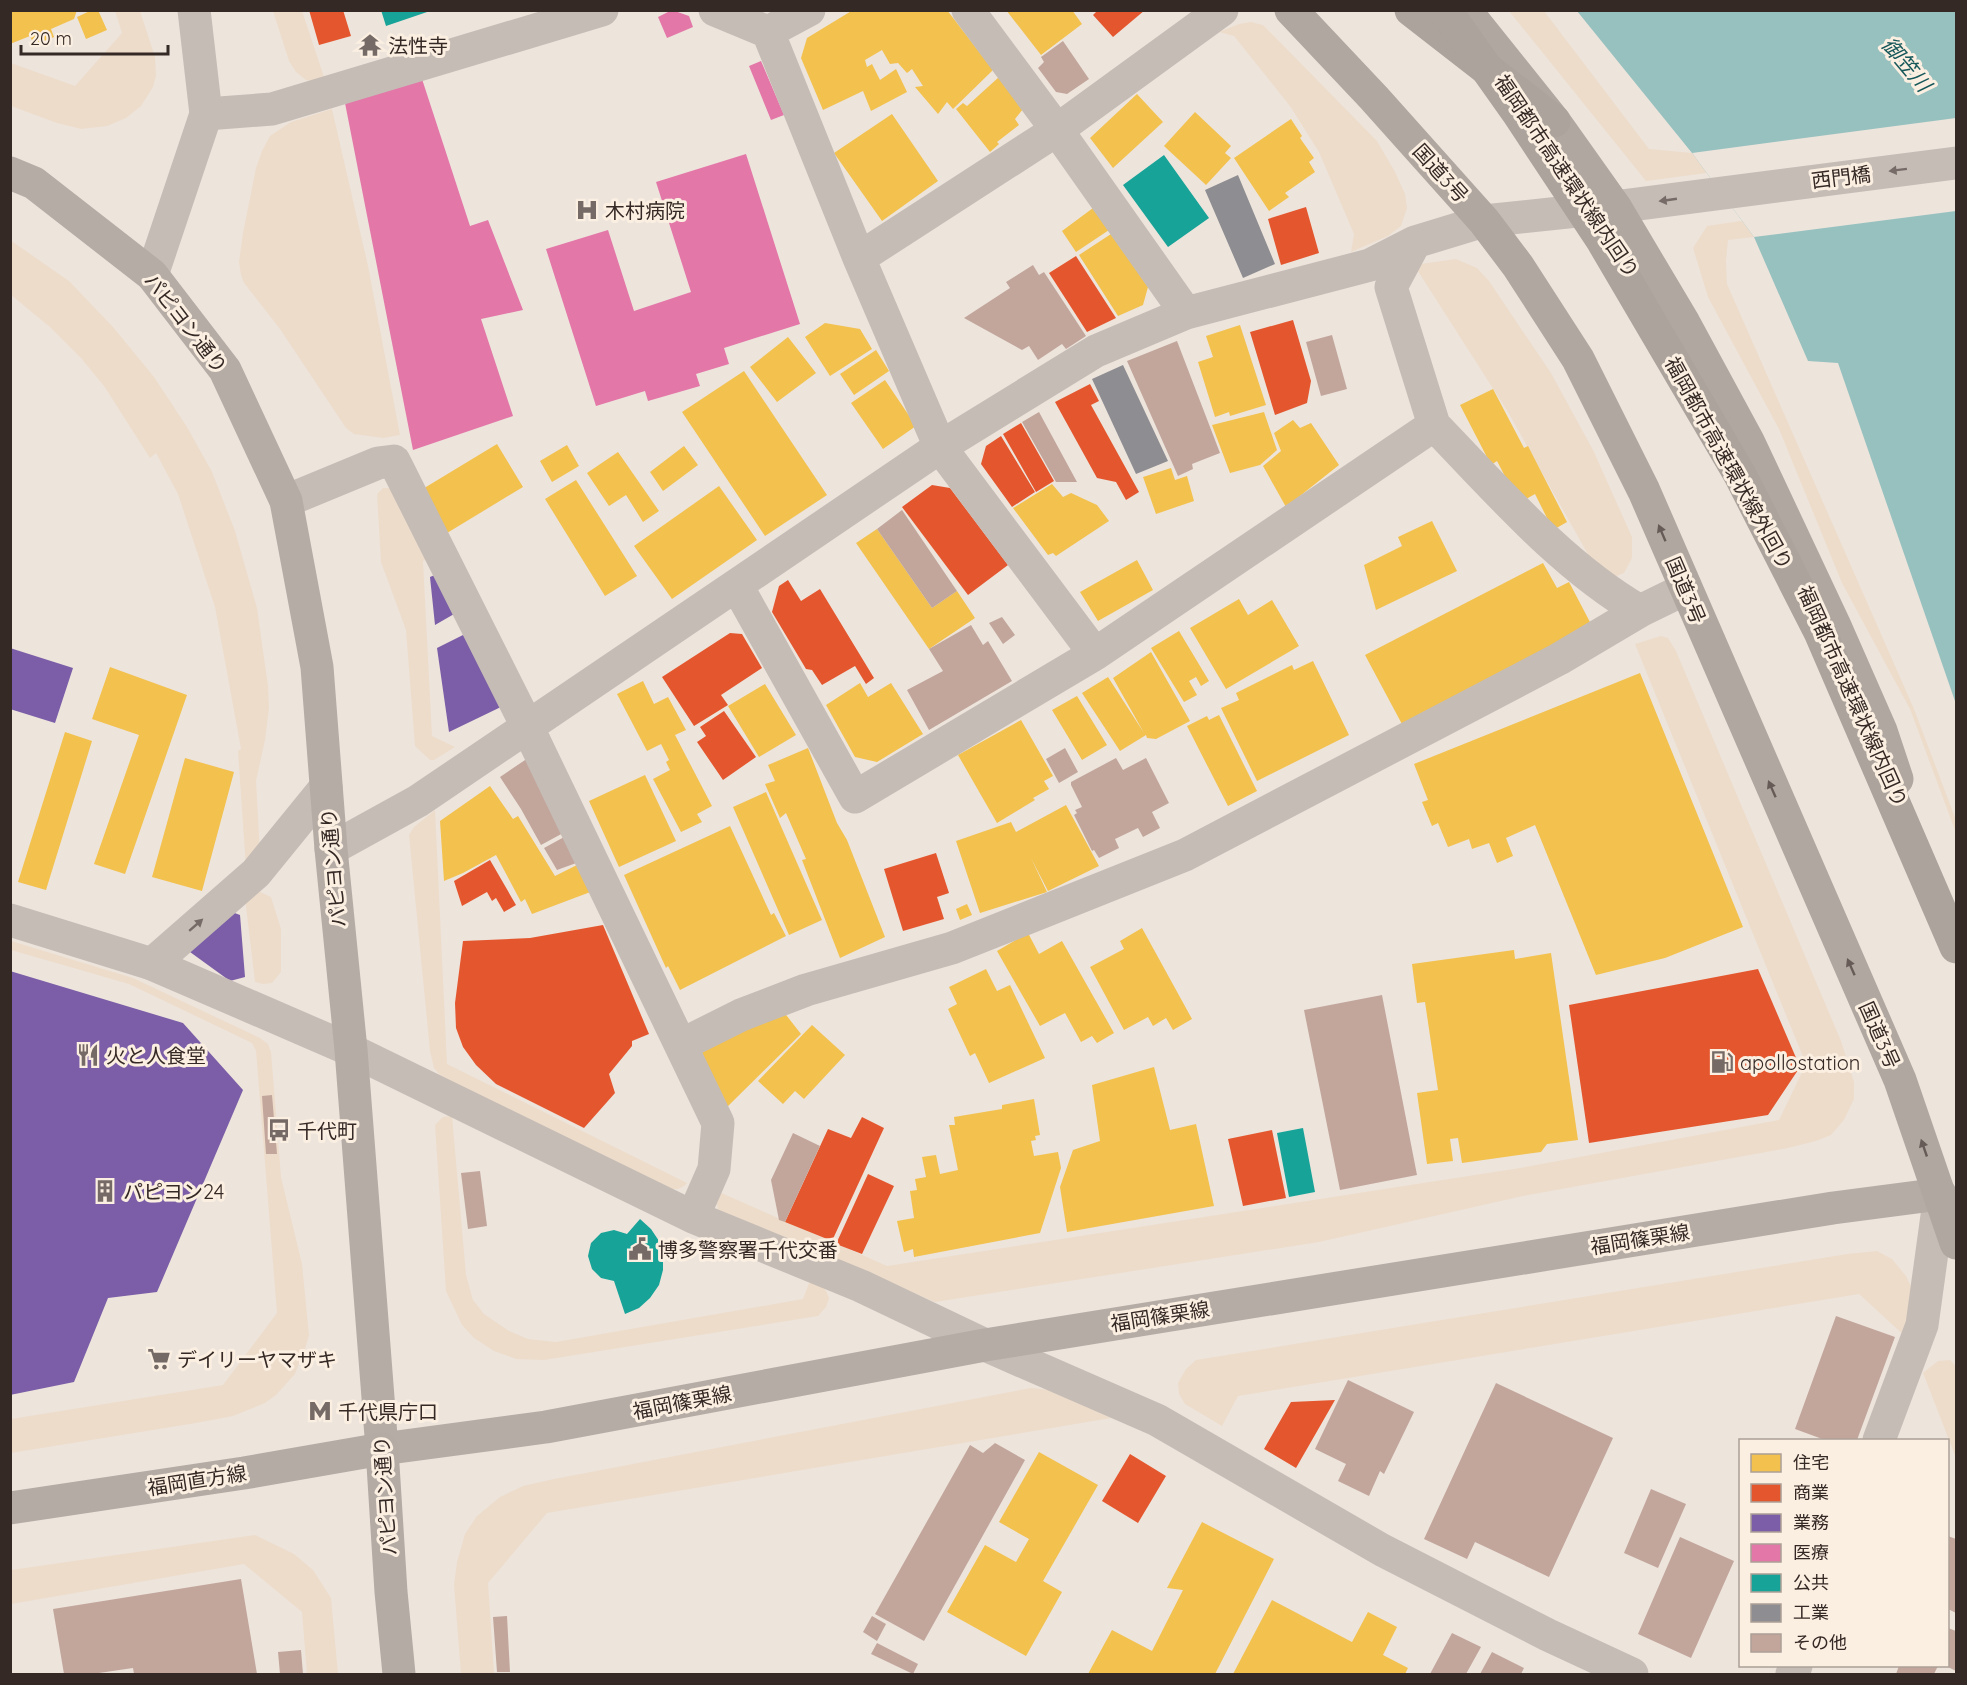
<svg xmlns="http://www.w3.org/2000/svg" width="1967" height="1685" viewBox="0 0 1967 1685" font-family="Quicksand,'Noto Sans JP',sans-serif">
<rect width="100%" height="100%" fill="#ede4dc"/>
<!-- plaza -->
<path fill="#eddcca" d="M115,11H140L155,57L156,76L153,87L141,106L126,118L107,126L81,129L57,123L11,106V63L75,86L122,33Z
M273,11H302L325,80L319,82L306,80L296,72L289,61Z
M1509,11H1544L1649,149L1692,153L1956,140L1646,181Z
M1251,22L1263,25L1377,141L1395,172L1405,194L1407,208L1401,226L1388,236L1351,252L1354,234L1319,152L1290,106L1234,36L1219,32L1239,24Z
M332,109L368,266L400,435L383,438L354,434L346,428L280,329L244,283L241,275L239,262L243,233L256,168L262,151L270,136L291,122Z
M1956,189L1754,237L1728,240L1726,261L1727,284L1914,709L1956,820V833L1910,709L1842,583L1779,429L1708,297L1693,248L1707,226Z
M10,240L69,281L113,327L154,377L187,427L212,472L235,531L257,608L268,686L269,708L265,740L256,781L260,854L246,868L238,751L241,749L215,607L178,494L156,453L150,458L104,386L81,358L50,327L11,295Z
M1456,259L1477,268L1489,281L1551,373L1593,450L1632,537V558L1624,573L1612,578L1594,565L1508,412L1414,265Z
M383,488H393L434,555L423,561L432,736L455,747L434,760H430L415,746L406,630L381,562L377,494Z
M1661,636L1668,638L1676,651L1841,1041L1854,1082V1099L1844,1120L1831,1135L1816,1141L1788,1148L1523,1196L1319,1242L935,1302L718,1210L716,1202L719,1192L887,1266L1520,1168L1779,1120L1806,1064L1635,644Z
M435,810L447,1064L687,1183L684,1186L678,1189H672L450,1081L439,1074L434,1068L430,1051L409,835L414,827Z
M256,890L271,897L281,929V972L272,983L263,984L255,982L245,898Z
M11,941L133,978L260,1038L268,1044L271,1052L281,1177L302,1264L309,1335L305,1349L295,1374L276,1395L265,1403L233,1416L196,1423L11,1453V1419L223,1385L277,1313L256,1051L252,1043L129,984L11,950Z
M452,1116L466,1275L473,1300L484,1314L509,1331L528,1339L556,1342L803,1299L811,1278L820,1283L826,1291L829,1298L826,1307L818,1316L544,1360L516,1359L494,1351L474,1338L462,1325L446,1291L435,1125L443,1117Z
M1877,1251L1892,1259L1906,1276L1915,1295L1907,1338L1859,1294L1238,1396L1222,1426L1185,1404L1179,1394L1178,1383L1186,1369L1196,1360L1847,1254Z
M1950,1360L1956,1366V1458L1923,1373L1938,1361Z
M1031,1388L1050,1390L1111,1418L547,1513L488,1583L494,1674H461L454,1585L457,1562L465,1534L477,1516L500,1497L523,1486L554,1479Z
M255,1535L294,1554L313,1570L331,1598L338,1674H307L302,1612L244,1564L11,1604V1570Z"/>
<!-- water -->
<path fill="#97c1bf" d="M1577,11H1956V704L1838,363L1808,361L1754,237L1692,153Z"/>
<!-- pier -->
<path fill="#ede4dc" d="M1956,118V211L1754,237L1692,153Z"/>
<!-- homes -->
<path fill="#f2c14e" d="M10,10H77L74,19L51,29L54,37L34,45L30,36L10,44Z
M92,10H98L107,30L86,39L77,17Z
M853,10H947L993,70L953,109L947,102L938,114L915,87L923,86L912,69L907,73L898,63L890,64L882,50L865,60L867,67L872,64L880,80L896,69L907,92L871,111L863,91L823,110L801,58L807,38Z
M1006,10H1072L1082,24L1041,55Z
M999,77L1023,109L1015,119L1019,125L997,142L999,144L990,152L956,109L963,103L967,106Z
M1137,94L1163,122L1113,168L1090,138Z
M1195,112L1231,146L1225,153L1231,158L1206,185L1164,146Z
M892,114L938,181L882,221L834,153Z
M1291,119L1302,136L1300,138L1314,158L1309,162L1315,172L1285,193L1289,197L1269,211L1234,158Z
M1093,208L1109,230L1076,252L1062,231Z
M1111,234L1148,287L1143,305L1118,316L1079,255Z
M825,323L860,329L872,349L830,376L805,337Z
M1240,325L1266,405L1230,416L1229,412L1215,417L1198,362L1213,357L1206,336Z
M788,337L816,373L777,402L750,367Z
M876,350L889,371L854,395L840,374Z
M744,371L827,495L765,536L682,412Z
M885,380L916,426L883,449L851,403Z
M1493,389L1524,448L1528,446L1567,522L1553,530L1535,494L1519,503L1497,461L1491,465L1460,405Z
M1264,412L1277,450L1260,465L1230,473L1212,425Z
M1293,420L1300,428L1311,423L1339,465L1286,507L1263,466L1281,451L1274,433Z
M497,444L523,487L447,533L421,490Z
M567,445L579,466L552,482L540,461Z
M684,446L698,465L663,491L650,472Z
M618,452L659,511L643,522L626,495L609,506L587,473Z
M1171,468L1175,480L1187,476L1194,501L1156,514L1143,477Z
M576,480L637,576L605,596L545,499Z
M1052,484L1063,497L1071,493L1097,505L1109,521L1056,556L1053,553L1048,555L1013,508Z
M719,486L757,540L672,599L634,546Z
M1432,521L1457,571L1376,610L1364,565L1402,546L1398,537Z
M877,529L932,608L957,591L975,618L929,649L856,543Z
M1137,560L1153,590L1098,621L1080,592Z
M1543,563L1557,588L1569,582L1591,624L1403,726L1365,655Z
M1239,599L1248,615L1272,600L1299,646L1226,689L1190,628Z
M1179,631L1209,681L1201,686L1196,677L1189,681L1197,695L1184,702L1151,648Z
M1151,652L1190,721L1156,739L1147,738L1146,735L1120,751L1082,693L1108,677L1144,733L1113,678Z
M1313,661L1349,735L1257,781L1221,708L1239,700L1236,693L1292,665L1294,670Z
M110,667L187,695L125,874L94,864L139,735L92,719Z
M1640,673L1743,927L1665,958L1596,975L1535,825L1506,838L1513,856L1497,863L1489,843L1472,849L1469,839L1448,847L1438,823L1432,826L1422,802L1428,800L1414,764Z
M643,681L654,704L668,697L686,730L675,735L712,806L697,814L702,822L681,832L653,779L670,770L666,762L669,760L661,744L647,751L617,694Z
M860,683L868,697L891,683L923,734L877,762L855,757L826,705Z
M765,684L796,735L759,757L728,706Z
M1077,696L1107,745L1082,760L1052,710Z
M1219,715L1257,791L1228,806L1187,726L1207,716L1209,720Z
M1021,720L1053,776L1044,781L1049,789L1033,798L1035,800L997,823L958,755Z
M65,732L92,741L46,890L18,882Z
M808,748L837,823L847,840L885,937L840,958L802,860L806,859L786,813L780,818L765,784L775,781L768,765Z
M185,758L234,772L202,891L152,877Z
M645,775L676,841L619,867L589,801Z
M490,786L513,819L518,816L555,876L581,863L593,891L532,914L525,899L521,902L496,855L463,873L444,881L440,821Z
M766,792L822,920L789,935L733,807Z
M1066,805L1099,866L1048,891L1031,858L1047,892L980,913L956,841L1011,822L1016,832Z
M730,826L771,915L774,913L786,936L680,990L668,966L666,968L624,875Z
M967,904L972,915L960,920L956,909Z
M1142,928L1192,1019L1173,1030L1166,1018L1153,1026L1148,1017L1124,1030L1090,967L1124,949L1120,941Z
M1028,933L1039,954L1062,941L1114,1033L1097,1043L1092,1036L1081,1042L1065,1013L1040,1026L997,951Z
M1514,950L1515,959L1551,953L1578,1140L1547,1144L1541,1152L1462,1163L1458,1138L1450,1139L1453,1161L1427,1164L1417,1093L1438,1090L1425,1002L1417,1003L1412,964Z
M986,969L997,991L1010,985L1045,1058L989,1083L975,1053L970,1056L948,1009L957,1004L949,987Z
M783,1011L801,1034L722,1112L692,1056Z
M812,1025L845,1055L804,1099L795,1091L783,1104L758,1081Z
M1154,1067L1170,1130L1196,1124L1214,1206L1067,1232L1060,1187L1073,1150L1100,1141L1092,1085Z
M1034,1099L1040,1135L1035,1136L1036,1140L1031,1141L1034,1156L1058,1152L1061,1168L1040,1233L914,1257L913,1249L904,1252L897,1221L914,1218L910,1191L917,1190L915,1179L926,1177L922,1157L936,1155L940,1174L958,1170L949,1125H955L954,1117L1002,1109V1105Z
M1039,1452L1098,1485L1043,1581L1062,1592L1026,1656L947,1612L985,1545L1016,1562L1029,1539L999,1522Z
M1202,1522L1274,1559L1215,1674H1088L1112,1630L1152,1651L1183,1590L1167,1588Z
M1272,1600L1352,1642L1368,1612L1397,1627L1383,1655L1408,1668L1405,1674H1233Z"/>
<!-- shops -->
<path fill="#e4572e" d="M309,10H343L351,36L319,45Z
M1098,10H1145L1113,37L1093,15Z
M1306,207L1319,253L1281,265L1268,219Z
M1076,256L1116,318L1087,332L1049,273Z
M1293,320L1311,381L1307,403L1275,415L1250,332Z
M1090,384L1099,401L1091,405L1139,492L1126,500L1116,482L1097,478L1055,402Z
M1021,423L1054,481L1036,492L1003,434Z
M1001,436L1035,492L1012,507L981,464L986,446Z
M932,485L950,488L1008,565L968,595L902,507Z
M788,580L801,601L820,589L874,678L866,684L855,666L822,685L812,670L806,669L772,612L779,586Z
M730,633L742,634L762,668L721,695L728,705L694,726L662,677Z
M724,711L756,757L723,780L697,742L706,736L700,727Z
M936,853L949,893L937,897L944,919L903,931L884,869Z
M490,860L516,905L504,912L496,898L492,901L487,892L462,906L454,881Z
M603,925L649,1034L632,1041V1046L609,1074L615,1093L584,1128L496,1084L476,1065L463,1047L456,1028L455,1003L463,941L530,938Z
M1758,969L1800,1067L1768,1115L1589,1143L1569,1005Z
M862,1117L884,1128L832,1241L785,1222L828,1129L851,1138Z
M1272,1130L1286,1198L1243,1206L1228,1139Z
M868,1174L894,1186L862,1254L836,1244Z
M1335,1400L1296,1468L1264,1449L1291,1402Z
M1130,1454L1166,1476L1138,1523L1102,1501Z"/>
<!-- offices -->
<path fill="#7b5ea7" d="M442,572L461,610L435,625L430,577Z
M469,632L505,705L449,732L437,648Z
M10,648L73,668L55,723L10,709Z
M232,912L240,915L245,977L230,981L179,944Z
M10,971L183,1023L243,1090L157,1292L108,1298L74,1382L10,1395Z"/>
<!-- health -->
<path fill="#e377a8" d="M672,10L689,16L693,27L667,38L658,17Z
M761,61L784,115L771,120L749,66Z
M422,79L470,226L488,220L523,310L481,319L513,416L413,450L345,103Z
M746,154L800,324L724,348L729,364L696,374L700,386L648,401L645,391L596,406L546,249L608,230L634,311L691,292L656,182Z"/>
<!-- public -->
<path fill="#17a398" d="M381,10H430V11L386,26Z
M1164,155L1209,218L1168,247L1123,185Z
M1303,1128L1315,1192L1289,1197L1277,1133Z
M640,1219L651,1229L659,1241L663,1255V1270L659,1285L650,1298L639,1308L625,1314L614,1281L601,1278L592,1269L588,1256L591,1243L601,1233L614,1230L627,1234Z"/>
<!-- industry -->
<path fill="#8d8d92" d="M1238,175L1275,264L1243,278L1205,190Z
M1123,365L1168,461L1136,474L1092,379Z"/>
<!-- building -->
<path fill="#c2a69c" d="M1063,41L1089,79L1067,94L1056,92L1038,68L1044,62L1041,57Z
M1033,265L1039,275L1044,272L1086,336L1066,349L1062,344L1038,360L1029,346L1022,350L964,318L1010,288L1006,282Z
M1332,335L1347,389L1321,396L1306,342Z
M1177,341L1220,453L1192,464L1193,469L1178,476L1127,361Z
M1039,412L1077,482H1056L1022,422Z
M902,510L957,591L932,608L877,529Z
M1002,617L1015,635L1003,644L989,623Z
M971,625L983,645L988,641L1012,681L929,730L907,690L943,671L929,649Z
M1065,748L1078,772L1059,783L1046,759Z
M528,758L565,832L541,845L521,809L500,777Z
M1116,758L1123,770L1146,758L1169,803L1152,812L1160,828L1143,837L1138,828L1115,839L1119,848L1099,858L1094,850L1092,851L1074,815L1077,813L1075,810L1082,807L1071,785V782Z
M566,836L579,862L557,870L544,848Z
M1382,995L1417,1175L1340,1190L1304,1010Z
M272,1095L277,1154H266L262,1096Z
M793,1133L820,1146L785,1222L779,1220L771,1180Z
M480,1171L487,1226L468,1229L461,1173Z
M1836,1316L1895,1337L1857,1440H1825L1795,1429Z
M1348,1380L1414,1412L1384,1474L1380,1471L1369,1496L1338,1481L1346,1464L1315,1449Z
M1496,1383L1613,1438L1549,1577L1475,1542L1467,1559L1424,1539Z
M995,1443L1025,1460L924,1641L875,1614L970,1445L983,1453Z
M1651,1489L1686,1504L1658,1568L1624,1553Z
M1948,1536L1956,1539V1613L1948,1609Z
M1680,1537L1734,1561L1691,1658L1638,1634Z
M241,1579L257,1674H134L133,1668L92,1674H64L53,1609Z
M507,1616L510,1672H497L493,1617Z
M872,1616L886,1624L877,1641L863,1632Z
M1948,1628L1956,1631V1671L1948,1667Z
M1452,1633L1481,1647L1466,1674H1430Z
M877,1643L918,1664L913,1674L871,1654Z
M301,1650L303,1674H280L278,1652Z
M1492,1652L1524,1668L1521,1674H1480Z
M1899,1666H1938L1934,1674H1896Z"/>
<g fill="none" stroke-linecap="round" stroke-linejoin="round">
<!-- minor -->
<path stroke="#c5bcb6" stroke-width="33" d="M715,10L768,32L859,258L940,447L1095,654
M968,10L1057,130L1186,313
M768,32L809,10
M206,114L272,109L602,10
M1415,242L1391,287L1434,425
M859,258L1057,130L1222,10
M286,501L378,463L394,461L527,726L718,1123L714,1169L693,1217
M737,586L855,797L1095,654L1434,425C1496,489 1562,566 1640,611L1685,589
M331,849L418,801L940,447L1096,351L1186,313L1370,265L1415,242L1484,221L1615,207L1956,163
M152,964L256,873L326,787
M681,1045L741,1015L806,990L952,948L1185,855L1559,659L1640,611
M351,1050L693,1217L861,1286L985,1345L1157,1420L1382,1550L1548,1635L1632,1674
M1879,1440L1922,1325L1940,1194
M1792,1674L1796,1666"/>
<!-- tertiary -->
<path stroke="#c5bcb6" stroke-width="33" d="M152,275L206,114L194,10
M10,920L152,964L351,1050"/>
<!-- secondary -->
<path stroke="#b6aca6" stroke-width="33" d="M10,173L34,183L152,275L225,370L286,501L317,667L331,849L351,1050L382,1449L546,1427L985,1345L1833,1208L1940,1194"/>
<!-- primary -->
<path stroke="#b4aba5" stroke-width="33" d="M10,1508L244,1473L382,1449L391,1592L399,1674"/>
<!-- trunk -->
<path stroke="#b0a7a0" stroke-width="33" d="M1291,10L1374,98L1484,221L1518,266L1578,359L1644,491L1900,1080L1956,1243
M1465,10L1554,121L1615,207L1684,323L1748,441L1834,624L1881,731L1897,779"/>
<!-- motorway -->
<path stroke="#aba39c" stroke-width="33" d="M1411,10L1554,121"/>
<!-- motorway-bridge -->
<path stroke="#aba39c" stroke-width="33" d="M1445,10L1518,113L1602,240L1740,475L1820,632L1956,947"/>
</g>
<!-- one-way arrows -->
<defs><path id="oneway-solid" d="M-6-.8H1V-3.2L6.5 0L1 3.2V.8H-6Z" transform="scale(1.5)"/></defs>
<g fill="#766b66">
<use href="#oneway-solid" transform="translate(1898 170) rotate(173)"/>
<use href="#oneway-solid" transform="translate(1668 200) rotate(172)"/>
<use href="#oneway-solid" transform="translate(196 925) rotate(-41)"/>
</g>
<g fill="#665b56">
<use href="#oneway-solid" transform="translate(1662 533) rotate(-113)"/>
<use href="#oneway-solid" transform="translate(1772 789) rotate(-114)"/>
<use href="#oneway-solid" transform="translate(1851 967) rotate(-114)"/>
<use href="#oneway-solid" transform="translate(1924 1148) rotate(-109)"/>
</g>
<!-- icons -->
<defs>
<g id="temple-bare" transform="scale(1.8)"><path d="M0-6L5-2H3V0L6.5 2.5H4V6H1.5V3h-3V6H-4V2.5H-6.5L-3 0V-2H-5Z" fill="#756a65" stroke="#fbefe2" stroke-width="2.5" paint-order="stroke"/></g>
<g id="hospital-bare" transform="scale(1.8)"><path d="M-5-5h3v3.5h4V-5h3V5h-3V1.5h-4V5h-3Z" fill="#756a65" stroke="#fbefe2" stroke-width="2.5" paint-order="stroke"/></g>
<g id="restaurant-bare" transform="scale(1.8)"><path d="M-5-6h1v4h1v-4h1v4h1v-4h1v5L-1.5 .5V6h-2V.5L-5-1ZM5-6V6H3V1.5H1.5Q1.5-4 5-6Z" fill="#756a65" stroke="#fbefe2" stroke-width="2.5" paint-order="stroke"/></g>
<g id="fuel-bare" transform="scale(1.8)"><path d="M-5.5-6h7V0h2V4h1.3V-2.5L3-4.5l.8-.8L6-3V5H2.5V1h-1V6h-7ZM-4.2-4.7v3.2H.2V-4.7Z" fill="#756a65" stroke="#fbefe2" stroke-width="2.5" paint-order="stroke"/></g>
<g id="bus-bare" transform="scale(1.8)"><path d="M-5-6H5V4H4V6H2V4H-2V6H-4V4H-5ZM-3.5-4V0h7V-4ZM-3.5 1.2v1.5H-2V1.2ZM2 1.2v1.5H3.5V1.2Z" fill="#756a65" stroke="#fbefe2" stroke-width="2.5" paint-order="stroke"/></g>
<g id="building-bare" transform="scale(1.8)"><path d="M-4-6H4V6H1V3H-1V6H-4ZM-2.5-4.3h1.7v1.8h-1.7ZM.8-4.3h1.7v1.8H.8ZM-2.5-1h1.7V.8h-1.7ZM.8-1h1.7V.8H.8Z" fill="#756a65" stroke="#fbefe2" stroke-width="2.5" paint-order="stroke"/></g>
<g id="civic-bare" transform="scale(1.8)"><path d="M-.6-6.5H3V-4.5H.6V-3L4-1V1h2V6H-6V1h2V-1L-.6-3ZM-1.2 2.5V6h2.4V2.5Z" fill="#756a65" stroke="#fbefe2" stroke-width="2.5" paint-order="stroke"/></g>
<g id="supermarket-bare" transform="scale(1.8)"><path d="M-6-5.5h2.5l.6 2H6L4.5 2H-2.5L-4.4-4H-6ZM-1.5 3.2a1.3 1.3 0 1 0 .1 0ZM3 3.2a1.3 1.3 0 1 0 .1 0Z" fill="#756a65" stroke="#fbefe2" stroke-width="2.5" paint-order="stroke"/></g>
<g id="metro-bare" transform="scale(1.8)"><path d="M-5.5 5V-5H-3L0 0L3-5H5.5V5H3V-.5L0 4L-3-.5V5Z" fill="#756a65" stroke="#fbefe2" stroke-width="2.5" paint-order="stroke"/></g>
</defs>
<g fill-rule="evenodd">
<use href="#temple-bare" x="370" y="45"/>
<use href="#hospital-bare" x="587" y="210"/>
<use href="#restaurant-bare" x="88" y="1055"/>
<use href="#fuel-bare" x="1722" y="1062"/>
<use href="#bus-bare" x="279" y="1130"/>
<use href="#building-bare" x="105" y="1191"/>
<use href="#civic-bare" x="640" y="1249"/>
<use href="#supermarket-bare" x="159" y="1359"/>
<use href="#metro-bare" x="320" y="1411"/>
</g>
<g text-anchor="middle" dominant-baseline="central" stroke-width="6" stroke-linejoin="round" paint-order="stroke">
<!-- poi labels -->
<g font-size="20" fill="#352925" stroke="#fbefe2" text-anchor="start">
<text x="388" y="45">法性寺</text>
<text x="605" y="210">木村病院</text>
<text x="106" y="1055">火と人食堂</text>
<text x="1740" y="1062">apollostation</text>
<text x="297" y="1130">千代町</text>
<text x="123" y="1191">パピヨン24</text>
<text x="658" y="1249">博多警察署千代交番</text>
<text x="177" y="1359">デイリーヤマザキ</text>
<text x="338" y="1411">千代県庁口</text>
</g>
<!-- street labels -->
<g font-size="20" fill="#352925" stroke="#fbefe2">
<text transform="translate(1441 173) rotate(48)">国道3号</text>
<text transform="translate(1567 176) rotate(56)">福岡都市高速環状線内回り</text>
<text transform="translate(1841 177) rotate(-7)">西門橋</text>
<text transform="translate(186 323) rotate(52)">パピヨン通り</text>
<text transform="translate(1729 463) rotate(61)">福岡都市高速環状線外回り</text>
<text transform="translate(1686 590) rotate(67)">国道3号</text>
<text transform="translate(1853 696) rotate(66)">福岡都市高速環状線内回り</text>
<text transform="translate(333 868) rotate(-95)">パピヨン通り</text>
<text transform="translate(1880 1035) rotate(66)">国道3号</text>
<text transform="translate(1640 1239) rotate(-9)">福岡篠栗線</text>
<text transform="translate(1160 1316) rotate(-9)">福岡篠栗線</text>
<text transform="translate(682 1402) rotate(-11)">福岡篠栗線</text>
<text transform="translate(197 1480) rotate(-9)">福岡直方線</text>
<text transform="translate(385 1496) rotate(-94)">パピヨン通り</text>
</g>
<!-- water labels -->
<g font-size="21" font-style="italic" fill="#17585a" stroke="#fbefe2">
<text transform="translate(1907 64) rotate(50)">御笠川</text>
</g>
</g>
<!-- border -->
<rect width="1967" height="1685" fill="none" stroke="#352925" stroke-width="24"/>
<!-- legend -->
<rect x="1739" y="1439" width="210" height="228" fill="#fbefe2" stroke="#aca096" stroke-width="1.5"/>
<rect x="1751" y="1454" width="30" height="18" fill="#f2c14e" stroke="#aca096" stroke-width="1.5"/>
<text x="1793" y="1469" font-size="18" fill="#352925">住宅</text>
<rect x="1751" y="1484" width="30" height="18" fill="#e4572e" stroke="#aca096" stroke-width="1.5"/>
<text x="1793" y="1499" font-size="18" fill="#352925">商業</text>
<rect x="1751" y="1514" width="30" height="18" fill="#7b5ea7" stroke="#aca096" stroke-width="1.5"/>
<text x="1793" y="1529" font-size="18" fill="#352925">業務</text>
<rect x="1751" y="1544" width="30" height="18" fill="#e377a8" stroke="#aca096" stroke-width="1.5"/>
<text x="1793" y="1559" font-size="18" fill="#352925">医療</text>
<rect x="1751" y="1574" width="30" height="18" fill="#17a398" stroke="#aca096" stroke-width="1.5"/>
<text x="1793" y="1589" font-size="18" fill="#352925">公共</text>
<rect x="1751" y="1604" width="30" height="18" fill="#8d8d92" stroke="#aca096" stroke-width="1.5"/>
<text x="1793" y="1619" font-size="18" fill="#352925">工業</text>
<rect x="1751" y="1634" width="30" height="18" fill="#c2a69c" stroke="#aca096" stroke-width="1.5"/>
<text x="1793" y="1649" font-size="18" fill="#352925">その他</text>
<!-- scale -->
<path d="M21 45v9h147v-9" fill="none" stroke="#352925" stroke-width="3"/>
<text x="30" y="45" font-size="18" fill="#352925" stroke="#fbefe2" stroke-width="4.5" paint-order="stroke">20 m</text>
</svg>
